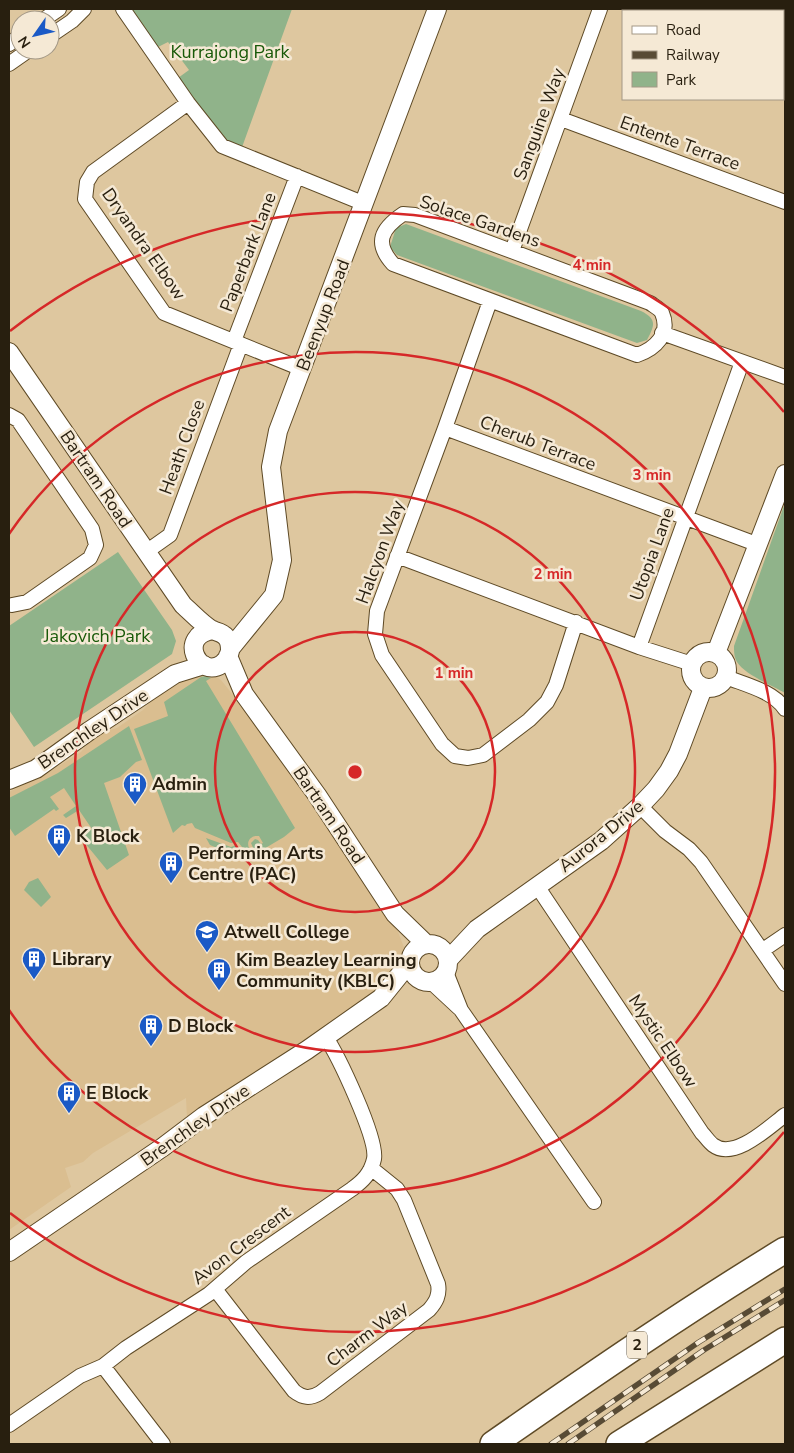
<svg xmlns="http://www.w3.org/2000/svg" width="794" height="1453" viewBox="0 0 794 1453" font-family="'Nunito Sans',sans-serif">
<rect width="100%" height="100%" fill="#dec79f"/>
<!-- built -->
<path fill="#dabe90" d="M204,672L211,673L221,680L242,706L284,763L390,918L398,932L405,950V955L385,985L206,1110L187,1118L186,1098L93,1153L83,1162L65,1168L71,1187L9,1230V792L49,772L81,752L90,741L100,733L117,728L143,710L161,691L187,678Z"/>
<!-- green -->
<path fill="#90b38a" d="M131,9H292L241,150L219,136L178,78L189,70L168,42L158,47Z
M406,224L641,311C657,319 655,325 647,340L637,343L397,255L390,247L396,228Z
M785,503V693C773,686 744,674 737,662C734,657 734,651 734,646Z
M118,552L172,630L176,641L172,654L34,747L9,710V626Z
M205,676L211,678L206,681L295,828L284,837L257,853L252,851L254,850L251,843L255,839L258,840L261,844L263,843L259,836C251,835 246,841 249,848L247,849L242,847L238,842L231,843L195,828L192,823L187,824L185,826L182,825L173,833L134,729L168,716L164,702L201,677Z
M129,726L142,760L136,762L120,777L104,783L129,855L107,870L80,837L92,829L79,810L66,818L63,815L76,806L64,788L50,797L59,809L56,811L54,809L15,836L9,827V798L58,773Z
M206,838L231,847L236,845L239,849L253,856L246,860L210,845Z
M38,878L51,897L41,907L24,890L29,882Z"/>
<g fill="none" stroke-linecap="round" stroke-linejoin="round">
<!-- minor casing -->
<g stroke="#5e4a26" stroke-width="16">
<path id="minor" d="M123,9L188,103L222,146L365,204
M657,9L664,11
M43,20L59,9
M50,36L72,21L84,9
M9,44L20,36
M783,56L785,57
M9,64L29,50
M188,103L93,172L87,182L85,199L164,313L302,369
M561,119L785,202
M403,214L415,215L650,303C654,306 660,309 662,313C671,334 655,349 637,355L393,264C374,243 381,229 403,214Z
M512,251L600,9
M490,301L445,428L377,611L375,634L382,655L442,744L455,756L468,758L483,755L529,720L547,702L556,685L576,622
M662,333L785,377
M234,341L297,176
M9,415L18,420L92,529L96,545L90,558L27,602L12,605
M445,428L759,545
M146,552L170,535L241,344
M397,556L639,647L692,664
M639,647L742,362
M726,677C746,685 773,691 785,709
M640,806L665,831L689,849L701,862L785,984
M537,886L702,1133C706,1137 709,1142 713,1145C734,1161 769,1127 785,1115
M763,950L785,935
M446,972L461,1010L594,1202
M431,982L459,1008
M215,1289L294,1391C303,1398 310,1399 320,1393L429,1310C436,1302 440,1295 438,1284L404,1200L397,1189L371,1168
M103,1366L163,1444
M9,1425L80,1376L103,1366L126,1348L209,1294L246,1262L352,1189C363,1181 371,1173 374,1159C378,1139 338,1055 325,1036"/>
</g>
<!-- tertiary casing -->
<g stroke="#5e4a26" stroke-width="20">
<path id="tertiary" d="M9,352L183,605C192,613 202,624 212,630C217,632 222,632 226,637C229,640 230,646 230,651C229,656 226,661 222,664C198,680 177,635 213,630
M230,649L274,595L282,560L271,467L278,431L437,9
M691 670a18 18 0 1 1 36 0a18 18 0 1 1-36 0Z
M716,653L785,474
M228,656L244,694L317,795L395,914L426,944
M9,780L36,769L89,731L175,674L204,665
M410 963a19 19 0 1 1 38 0a19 19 0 1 1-38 0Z
M448,960L477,929L601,841L640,806L656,789L669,771L678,754L703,688
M9,1252L163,1147L204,1116L307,1050L381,998L410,962"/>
</g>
<!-- motorway casing -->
<g stroke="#5e4a26" stroke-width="28">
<path id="motorway" d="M493,1444C589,1377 685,1311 785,1250
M619,1444L785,1340"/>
</g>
<!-- minor -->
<use href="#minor" stroke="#fff" stroke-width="14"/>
<!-- tertiary -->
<use href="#tertiary" stroke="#fff" stroke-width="18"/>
<!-- motorway -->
<use href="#motorway" stroke="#fff" stroke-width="25"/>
<!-- rail casing -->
<g stroke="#584b35" stroke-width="5.5">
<path id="rail" d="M551,1444L699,1342L785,1289
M568,1444L704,1350L785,1300"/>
</g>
<!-- rail -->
<use href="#rail" stroke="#f5e9d5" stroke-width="4" stroke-dasharray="11" stroke-linecap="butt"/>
</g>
<!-- distance rings -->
<g fill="none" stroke="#d62828" stroke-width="2.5">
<circle cx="355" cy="772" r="140"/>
<circle cx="355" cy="772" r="280"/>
<path d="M9 534A420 420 0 1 1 9 1010"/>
<path d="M784 1132A560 560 0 0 1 10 1213M10 331A560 560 0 0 1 784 412"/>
</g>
<!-- icons -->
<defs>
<g id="building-pin" transform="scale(1.25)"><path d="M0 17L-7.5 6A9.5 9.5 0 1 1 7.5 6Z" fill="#1b5ac6" stroke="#f5e9d5"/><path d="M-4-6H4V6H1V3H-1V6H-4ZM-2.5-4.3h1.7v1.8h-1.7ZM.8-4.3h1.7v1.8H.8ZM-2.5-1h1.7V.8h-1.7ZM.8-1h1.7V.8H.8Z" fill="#fff"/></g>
<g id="school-pin" transform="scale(1.25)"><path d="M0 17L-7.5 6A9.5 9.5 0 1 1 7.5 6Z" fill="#1b5ac6" stroke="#f5e9d5"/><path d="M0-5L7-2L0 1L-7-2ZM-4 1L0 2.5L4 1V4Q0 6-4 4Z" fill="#fff"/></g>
</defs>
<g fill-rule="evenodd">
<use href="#building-pin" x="135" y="784"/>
<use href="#building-pin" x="59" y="836"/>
<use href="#building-pin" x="171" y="863"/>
<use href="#school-pin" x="207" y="932"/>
<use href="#building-pin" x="34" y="959"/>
<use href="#building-pin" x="219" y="970"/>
<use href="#building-pin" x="151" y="1026"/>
<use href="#building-pin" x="69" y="1093"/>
</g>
<g text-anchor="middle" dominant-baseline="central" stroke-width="5" stroke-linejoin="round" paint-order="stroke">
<!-- shield labels -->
<rect fill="#f5e9d5" stroke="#665c4a" stroke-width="1" x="627" y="1331.5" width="20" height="27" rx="4"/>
<g font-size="16" font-weight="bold" fill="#281f0f">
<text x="637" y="1345">2</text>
</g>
<!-- park labels -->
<g font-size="18" fill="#185908" stroke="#f5e9d5">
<text x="230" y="52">Kurrajong Park</text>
<text x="97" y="636">Jakovich Park</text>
</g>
<!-- street labels -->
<g font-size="18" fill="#281f0f" stroke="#f5e9d5">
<text transform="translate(539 124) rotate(-70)">Sanguine Way</text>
<text transform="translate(680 143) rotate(20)">Entente Terrace</text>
<text transform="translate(480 221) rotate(19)">Solace Gardens</text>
<text transform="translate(144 244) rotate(55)">Dryandra Elbow</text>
<text transform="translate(248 252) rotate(-69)">Paperbark Lane</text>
<text transform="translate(323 315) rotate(-69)">Beenyup Road</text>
<text transform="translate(538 443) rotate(21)">Cherub Terrace</text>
<text transform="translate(182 447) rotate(-70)">Heath Close</text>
<text transform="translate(96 479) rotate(56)">Bartram Road</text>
<text transform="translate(380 552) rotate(-70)">Halcyon Way</text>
<text transform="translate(652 554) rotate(-70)">Utopia Lane</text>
<text transform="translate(93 729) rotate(-34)">Brenchley Drive</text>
<text transform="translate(329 815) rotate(56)">Bartram Road</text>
<text transform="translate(601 836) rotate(-39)">Aurora Drive</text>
<text transform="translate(663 1041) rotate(56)">Mystic Elbow</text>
<text transform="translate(195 1125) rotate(-35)">Brenchley Drive</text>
<text transform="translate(241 1245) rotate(-37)">Avon Crescent</text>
<text transform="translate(367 1334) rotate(-37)">Charm Way</text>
</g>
<!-- poi labels -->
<g font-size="18" font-weight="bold" fill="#281f0f" stroke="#f5e9d5" text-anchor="start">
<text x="152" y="784">Admin</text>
<text x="76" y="836">K Block</text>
<text x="188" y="853">Performing Arts<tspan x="188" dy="21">Centre (PAC)</tspan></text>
<text x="224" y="932">Atwell College</text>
<text x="52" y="959">Library</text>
<text x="236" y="960">Kim Beazley Learning<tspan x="236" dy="21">Community (KBLC)</tspan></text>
<text x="168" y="1026">D Block</text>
<text x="86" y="1093">E Block</text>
</g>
</g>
<circle cx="355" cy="772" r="8" fill="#d62828" stroke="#f5e9d5" stroke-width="2.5"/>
<g font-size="15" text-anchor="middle" font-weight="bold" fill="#d62828" stroke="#f5e9d5" stroke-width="5" stroke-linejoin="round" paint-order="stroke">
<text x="592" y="270">4 min</text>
<text x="652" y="480">3 min</text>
<text x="553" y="579">2 min</text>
<text x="454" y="678">1 min</text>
</g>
<!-- border -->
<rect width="794" height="1453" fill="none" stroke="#281f0f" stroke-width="20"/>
<!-- legend -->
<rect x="622" y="10" width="162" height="90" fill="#f5e9d5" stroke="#a39886"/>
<rect x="632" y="26" width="25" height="8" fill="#ffffff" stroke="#a39886"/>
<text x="666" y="35" font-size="15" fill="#281f0f">Road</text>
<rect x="632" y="51" width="25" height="8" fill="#584b35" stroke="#a39886"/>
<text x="666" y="60" font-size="15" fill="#281f0f">Railway</text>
<rect x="632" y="72" width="25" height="15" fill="#90b38a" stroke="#a39886"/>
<text x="666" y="85" font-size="15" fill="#281f0f">Park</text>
<!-- north arrow -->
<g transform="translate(35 35) rotate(236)"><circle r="24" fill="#f5e9d5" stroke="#a39886"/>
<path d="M0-4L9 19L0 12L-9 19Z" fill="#1b5ac6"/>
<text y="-8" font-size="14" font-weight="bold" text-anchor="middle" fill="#281f0f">N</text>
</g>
</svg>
